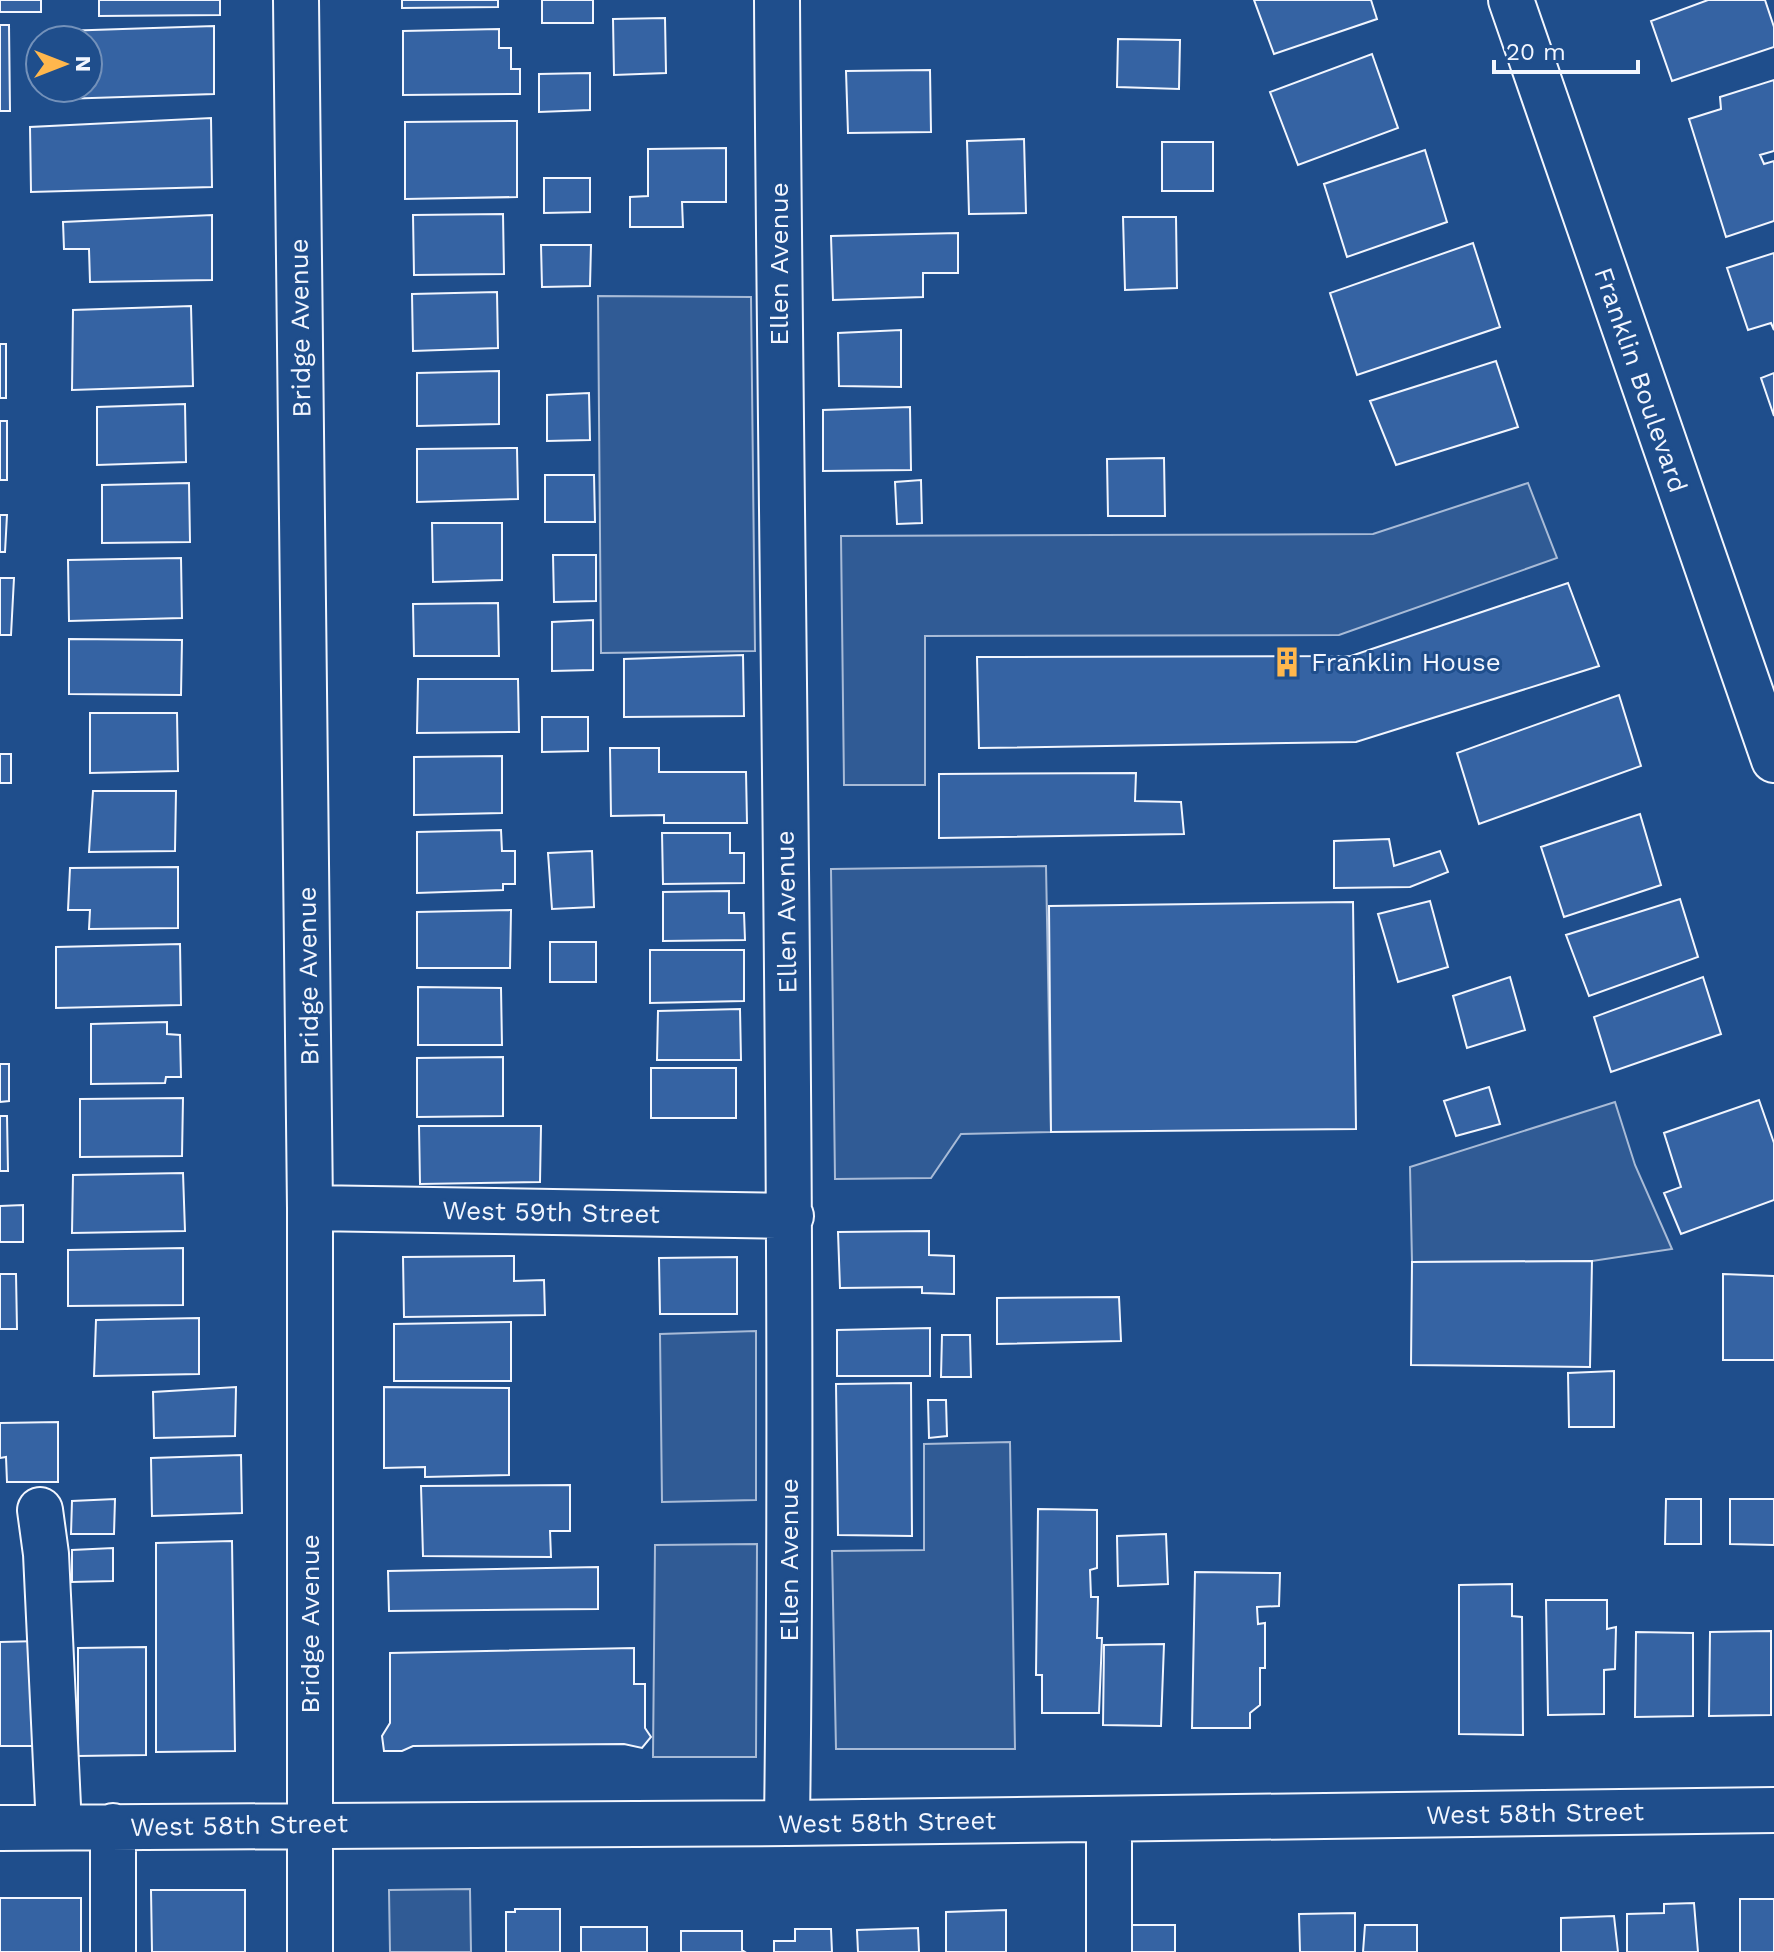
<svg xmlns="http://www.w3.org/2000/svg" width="1774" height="1952" viewBox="0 0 1774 1952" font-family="'Work Sans',sans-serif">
<rect width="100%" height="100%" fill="#1f4e8c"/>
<!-- built -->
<path fill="#305b95" stroke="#a8bbd7" stroke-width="2" d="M598,296L751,297L755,651L601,653Z
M1528,483L1557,558L1339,635L925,636V785H844L841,536L1373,534Z
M1046,866L1051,1132L961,1134L931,1178L835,1179L831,869Z
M1615,1102L1635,1165L1672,1249L1592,1261L1412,1262L1410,1167Z
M756,1331V1500L662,1502L660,1334Z
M1010,1442L1015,1749H836L832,1551L924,1550V1444Z
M757,1544L756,1757H653L655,1545Z
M470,1889L471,1952H390L389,1890Z"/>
<!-- building -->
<path fill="#3563a3" stroke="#f2f6ff" stroke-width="2" d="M0,0H41V12H0Z
M99,0H220V15L99,16Z
M402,0H498V7L402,8Z
M542,0H593V23H542Z
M1254,0H1371L1377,19L1274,54Z
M1708,0H1765L1774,27V47L1672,81L1651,21Z
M665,18L666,73L614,75L613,19Z
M0,25H9L10,111H0Z
M214,26V94L62,99V88H88V40H62V31Z
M499,29V48H511V69H520V94L403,95V31Z
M1118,39L1180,40L1179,89L1117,87Z
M1372,54L1398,128L1298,165L1270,92Z
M930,70L931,132L848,133L846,71Z
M590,73V110L539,112V74Z
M1774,80V151L1760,155L1764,164L1774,161V221L1726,237L1689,119L1721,109L1720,97Z
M211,118L212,187L31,192L30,127Z
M517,121V197L405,199V122Z
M1024,139L1026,213L969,214L967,141Z
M1162,142H1213V191H1162Z
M726,148V202H682L683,227H630V197L648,196V149Z
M1425,150L1447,222L1347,257L1324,184Z
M544,178H590V212L544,213Z
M503,214L504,274L414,275L413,215Z
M212,215V280L90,282L89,249H64L63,222Z
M1123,217H1176L1177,288L1125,290Z
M958,233V273H923V297L833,300L831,236Z
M1473,243L1500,327L1357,375L1330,293Z
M541,245H591L590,286L542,287Z
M1774,253V330L1771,323L1748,330L1727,268Z
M497,292L498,348L413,351L412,294Z
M191,306L193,386L72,390L73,310Z
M901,330V387L839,386L838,333Z
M0,344H6V398H0Z
M1496,361L1518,427L1396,465L1370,401Z
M499,371V424L417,426V373Z
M1774,373V416L1761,378Z
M589,393L590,440L547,441V395Z
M185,404L186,462L97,465V407Z
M910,407L911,470L823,471V410Z
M0,421H7V480H0Z
M517,448L518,499L417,502V449Z
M1164,458L1165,516H1108L1107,459Z
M545,475H594L595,522H545Z
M921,480L922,523L897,524L895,482Z
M189,483L190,542L102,543V485Z
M0,515H7L5,552H0Z
M432,523H502V580L433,582Z
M553,555H596V601L554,602Z
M181,558L182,618L69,621L68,560Z
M0,578H14L11,635H0Z
M1568,583L1599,666L1356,742L979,748L977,657L1351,656Z
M498,603L499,656H414L413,604Z
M593,620V670L552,671V622Z
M69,639L182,640L181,695L69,694Z
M743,655L744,716L624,717V659Z
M418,679H518L519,732L417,733Z
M1619,695L1641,766L1479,824L1457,753Z
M90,713H177L178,771L90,773Z
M542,717H588V751L542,752Z
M610,748H659V772H746L747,823H664V815L611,816Z
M0,754H11V783H0Z
M502,756V813L414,815V757Z
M1136,773L1135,801L1181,802L1184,834L939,838V774Z
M93,791H176L175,851L89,852Z
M1640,814L1661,885L1564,917L1541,847Z
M501,830L502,851H515V884H503V890L417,893V832Z
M662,833H730V853H744V883L663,884Z
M1389,839L1394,866L1440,851L1448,872L1410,887L1334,888V841Z
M592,851L594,907L552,909L548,853Z
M178,867V928L89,929L90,910H68L70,868Z
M729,891V913H744L745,940L663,941V892Z
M1680,899L1698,957L1589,996L1566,935Z
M1430,901L1448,967L1398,982L1378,914Z
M1353,902L1356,1129L1051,1132L1049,906Z
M511,910L510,968H417V912Z
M550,942H596V982H550Z
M180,944L181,1005L56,1008V947Z
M650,950H744V1001L650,1003Z
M1510,977L1525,1030L1467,1048L1453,996Z
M1703,977L1721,1034L1611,1072L1594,1017Z
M418,987L501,988L502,1045H418Z
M740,1009L741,1060H657L658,1011Z
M167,1022V1034L180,1035L181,1077H166L165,1083L91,1084V1024Z
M503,1057V1116L417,1117V1058Z
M0,1064H9V1101L0,1102Z
M651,1068H736V1118H651Z
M1489,1087L1500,1124L1456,1136L1444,1101Z
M183,1098L182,1156L80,1157V1099Z
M1759,1100L1774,1143V1200L1681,1234L1664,1193L1681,1187L1664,1133Z
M0,1116H7L8,1171H0Z
M419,1126H541L540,1182L420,1184Z
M183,1173L185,1231L72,1233L73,1175Z
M23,1205V1242H0V1206Z
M929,1231V1255L954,1256V1294L922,1293V1287L840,1288L838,1232Z
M183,1248V1305L68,1306V1250Z
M514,1256V1281L544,1280L545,1315L404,1317L403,1257Z
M737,1257V1314H660L659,1258Z
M1592,1261L1590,1367L1411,1365L1412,1262Z
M0,1274H16L17,1329H0Z
M1723,1274L1774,1276V1360H1723Z
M1119,1297L1121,1341L997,1344V1298Z
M199,1318V1374L94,1376L96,1320Z
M511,1322V1381H394V1324Z
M930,1328V1376H837V1330Z
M942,1335H970L971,1377H941Z
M1614,1371V1427H1569L1568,1373Z
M911,1383L912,1536L838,1535L836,1384Z
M236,1387L235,1436L154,1438L153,1392Z
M384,1387L509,1388V1475L425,1477V1467L384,1468Z
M928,1400H946L947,1436L929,1438Z
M58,1422V1482H7L6,1457L0,1458V1423Z
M241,1455L242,1513L152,1516L151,1458Z
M570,1485V1531H550L551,1557L423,1556L421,1486Z
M115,1499L114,1534H71L72,1501Z
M1666,1499H1701V1544H1665Z
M1730,1499H1774V1545L1730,1544Z
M1038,1509L1097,1510V1568L1090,1570L1091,1597H1098L1097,1638H1102L1099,1713H1042V1675H1036Z
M1166,1534L1168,1584L1118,1586L1117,1536Z
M232,1541L235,1751L156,1752V1543Z
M113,1548V1581L72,1582V1550Z
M598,1567V1609L389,1611L388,1571Z
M1195,1572L1280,1573L1279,1606L1257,1607L1258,1624L1265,1623V1668H1260V1705L1250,1713V1728H1192Z
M1512,1584V1616L1522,1617L1523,1735L1459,1734V1585Z
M1546,1600H1607V1629L1616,1627L1615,1669L1604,1670V1714L1548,1715Z
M1771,1631V1715L1709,1716L1710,1632Z
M1636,1632L1693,1633V1716L1635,1717Z
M39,1641L37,1746H0V1642Z
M1164,1644L1161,1726L1103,1725L1104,1645Z
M146,1647V1755L78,1756V1648Z
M634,1648V1684H645V1728L651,1737L642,1748L624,1744L413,1746L402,1751H384L382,1736L390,1723V1653Z
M151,1890H245V1952H152Z
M0,1898H81V1952H0Z
M1740,1899H1774V1952H1740Z
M1694,1903L1698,1952H1627V1914L1664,1913V1904Z
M515,1909H560V1952H506V1912H515Z
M1006,1910V1952H946V1912Z
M1355,1913V1952H1300L1299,1914Z
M1614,1916L1618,1952H1561V1918Z
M1119,1925H1175V1952H1120Z
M1365,1925H1417V1952H1363Z
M581,1927H647V1952H581Z
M918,1928L919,1952H858L857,1930Z
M795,1929H831L832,1952H774V1941H795Z
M681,1931H742V1950L745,1952H681Z"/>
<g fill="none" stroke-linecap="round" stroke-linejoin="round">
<!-- minor casing -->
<g stroke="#f2f6ff" stroke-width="48">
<path id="minor" d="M296,0L310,1208V1952
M777,0C781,608 795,1215 787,1823
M1511,0L1774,760
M310,1208L791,1216
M40,1510L46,1554L59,1827
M1109,1819V1952
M113,1826V1952
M0,1828L787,1823L1774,1810"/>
</g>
<!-- minor -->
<use href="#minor" stroke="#1f4e8c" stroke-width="44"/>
</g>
<!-- icons -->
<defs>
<g id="building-bare" transform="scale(2.4)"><path d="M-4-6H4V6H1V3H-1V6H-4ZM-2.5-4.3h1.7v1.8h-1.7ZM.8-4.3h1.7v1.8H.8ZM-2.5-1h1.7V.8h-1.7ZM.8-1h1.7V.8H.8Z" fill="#ffb74d" stroke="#1f4e8c" stroke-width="2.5" paint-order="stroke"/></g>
</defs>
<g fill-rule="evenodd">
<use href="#building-bare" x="1287" y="662"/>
</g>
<g text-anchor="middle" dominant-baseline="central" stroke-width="6" stroke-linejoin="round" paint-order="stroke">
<!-- street labels -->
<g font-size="26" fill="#f2f6ff" stroke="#1f4e8c">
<text transform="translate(779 264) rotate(-90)">Ellen Avenue</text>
<text transform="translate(300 328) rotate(-91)">Bridge Avenue</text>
<text transform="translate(1641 380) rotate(71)">Franklin Boulevard</text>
<text transform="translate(786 912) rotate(-91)">Ellen Avenue</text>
<text transform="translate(308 976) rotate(-91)">Bridge Avenue</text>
<text transform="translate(551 1212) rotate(1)">West 59th Street</text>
<text transform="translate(789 1560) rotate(-90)">Ellen Avenue</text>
<text transform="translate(310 1624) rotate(-90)">Bridge Avenue</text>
<text transform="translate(1535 1813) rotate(-1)">West 58th Street</text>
<text transform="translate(887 1822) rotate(-1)">West 58th Street</text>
<text transform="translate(239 1825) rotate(-1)">West 58th Street</text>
</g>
<!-- poi labels -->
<g font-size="26" fill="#f2f6ff" stroke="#1f4e8c" text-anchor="start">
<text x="1311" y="662">Franklin House</text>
</g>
</g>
<!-- north arrow -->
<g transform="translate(64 64) rotate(90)"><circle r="38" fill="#1f4e8c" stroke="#7391ba" stroke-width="2"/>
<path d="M0-6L14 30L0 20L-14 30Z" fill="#ffb74d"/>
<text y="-12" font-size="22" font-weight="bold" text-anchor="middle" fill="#f2f6ff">N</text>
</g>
<!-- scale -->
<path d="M1494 60v12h144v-12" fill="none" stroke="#f2f6ff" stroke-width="4"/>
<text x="1506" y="60" font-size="24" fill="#f2f6ff" stroke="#1f4e8c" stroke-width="6" paint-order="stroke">20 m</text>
</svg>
